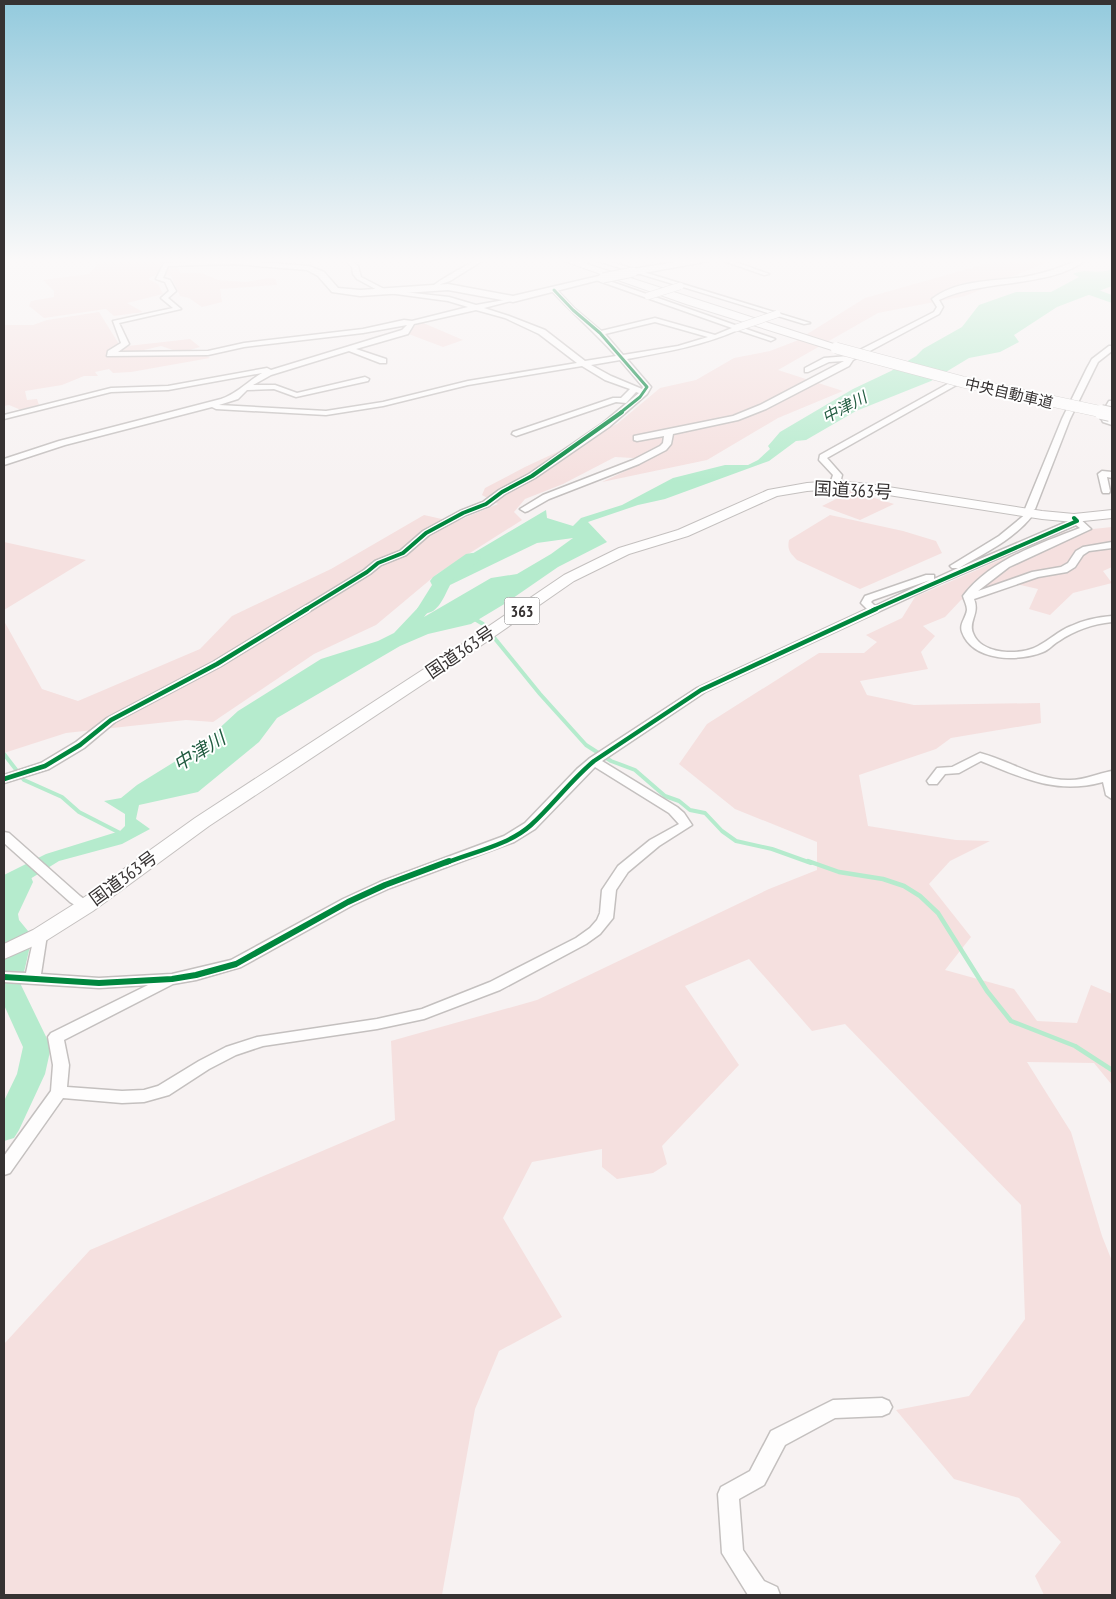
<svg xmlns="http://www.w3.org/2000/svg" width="1116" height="1599" viewBox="0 0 1116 1599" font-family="'PT Sans Narrow','Noto Sans JP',sans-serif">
<rect width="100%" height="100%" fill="#f7f2f2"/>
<!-- green -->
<path fill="#f5e0df" d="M101,259H271L263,261H215L177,266L180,273H201L218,280L246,282L269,278L276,279L277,285L220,289L222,302L202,307L189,298L180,296L171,276L155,275L148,279L158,284L163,294L127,303L143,312L114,316L106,309L44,318L29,306L31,301L54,297V291L43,280L89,274Z
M1003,259H1055L965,296L878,313L778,370L843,391L778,418L707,460L602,482L651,459L615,457L563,484L525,499L514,512L522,520L437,574L376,625L314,654L213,722L186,720L66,733L4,753V621L42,689L78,701L200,649L232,616L331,569L424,515L455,522L498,504L482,495L485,488L525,467L617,424L660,388L696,380L734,358L770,351L796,341L865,298Z
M99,312L122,349L128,346L190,339L200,347L190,350H173L161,346L144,350L150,355H204L210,358L131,372L113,373L109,369L95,372L98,376H84L62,385L25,391L27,400L37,399L39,405L21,410L9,405L4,406V325H33L47,320Z
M421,322L463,340L443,347L406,333L411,332L413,327Z
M852,491L894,504L860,520L822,506Z
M830,515L903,531L936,541L942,553L860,589L797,560C790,553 787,550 789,540Z
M1112,527V567L1103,571L1112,583L1073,593L1050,615L1029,609L1038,589L1007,582L961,600L945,617L923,626L935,636L921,652L928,669L860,681L867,695L914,705L1040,703L1041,723L951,738L936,749L859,775L868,826L956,840L990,841L950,861L929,884L971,937L945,970L1014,989L1037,1021L1077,1023L1091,985L1112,994V1085L1094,1063L1027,1062L1071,1132L1102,1236L1112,1261V1595H1044L1035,1576L1061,1542L1019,1498L954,1479L896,1410L969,1396L1025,1319L1021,1205L845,1024L812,1031L749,959L685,986L739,1065L662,1146L667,1164L653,1173L617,1179L602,1167V1149L532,1162L503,1218L562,1317L499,1351L475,1409L442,1595H4V1344L90,1250L395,1120L391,1041L537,1000L769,889L817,870V842L735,809L679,764L707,724L819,653H864L877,642L866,635L902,618L915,597L1064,532Z
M4,542L86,560L4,610Z"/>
<!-- water -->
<path fill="#b5ebcd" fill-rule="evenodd" d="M1112,269V286L1057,307L1014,335L1019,342L1000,352L969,358L931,381L856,411L806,440L796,441L769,461L665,499L638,505L588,522L607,542L558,567L506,603L471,624L428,634L400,646L277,718L259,742L198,792L139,805L136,819L150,829L122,844L59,861L30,879L4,891V875L46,854L120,831L125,826V814L104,801L121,798L137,785L200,746L238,711L321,659L378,641L394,633L465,558L546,510L547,518L573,526L581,518L622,505L673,478L725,465H748L758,460L770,449L768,446L780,432L853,389L891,371L916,356L923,349L962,327L979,305L1016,292H1051L1079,277L1073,274C1086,268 1098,275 1112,269ZM573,538L551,554L517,574L491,578L424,617L448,586L537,543Z"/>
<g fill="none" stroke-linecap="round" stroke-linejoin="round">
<!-- stream-far1 -->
<path stroke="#b5ebcd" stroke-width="4" d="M473,618L483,624L540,694L586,745L611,761L635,770L665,796L679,801L690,810L705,813L722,831L736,841L772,849L811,863
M4,754L24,780L62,797L79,812L122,834"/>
<!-- stream -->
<path stroke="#b5ebcd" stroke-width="4.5" d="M808,861L839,872L883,879L904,886L920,896L938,913L987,991L1011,1021L1075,1046L1112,1070"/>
<!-- river -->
<path fill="#b5ebcd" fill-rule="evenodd" d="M1082,284L1112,295V303L1078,291L1076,288Z
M472,553L478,554L481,558L478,562L449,582L450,585C443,599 437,617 419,613L417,609L432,585L430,581L433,577L466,554Z
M20,869L29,872L33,882L18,914L19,920L28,931L31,942L21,985L51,1047L45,1074L19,1130L14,1138L4,1141V1101L17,1074L23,1047L4,1005L5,942L4,893L11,872Z"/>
<!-- minor casing -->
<g stroke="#c4c0bf" stroke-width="3">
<path id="minor" d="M344,259H351L358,266L361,277L386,290L449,297L476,305L515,298V300L484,308L509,316L545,330L585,361L616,356C596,333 573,314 552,291V289H556L575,309L601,331L655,318L715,335L732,328L596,280L595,279L598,277L775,339L771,341L738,330C702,346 665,352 627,359L651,387L647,394L609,427L535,478L505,494L489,506L466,515L429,535L406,555L381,565L370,574L221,666L115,722L84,748L49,769L4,783V775L41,763L76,742L107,718L213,662L364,570L375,561L400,551L423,531L460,511L483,502L499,490L529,474L603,423L639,393L636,392L626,403L616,402L516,436L512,434L513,432L613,398H621L630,389L605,380L582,366L468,385L383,406L326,415L216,409L212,407L65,445L4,465V459L59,441L221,399C237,394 248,381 262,373L168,390L111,392L4,419V415L111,388L168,386L267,368L271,370L402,330L407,325L363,333L244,347L208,355L107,356L108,351L121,343L113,321L173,308L161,298L169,291L165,282L156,279L164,263L234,260L237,262L234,264L168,266L163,278L170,280L176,291L168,298L181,309L119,323L129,344L118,352L208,351L244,343L363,329L404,320L412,321L468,307L448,301L381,292L357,279L353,274L352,267ZM476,310L505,318L539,334L577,363L468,381L383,402L326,411L219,405L238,399L247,390L274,389L296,397L368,381L369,379L365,377L297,393L275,385H253L271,375L349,351L380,363H386V359L356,349L408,334L414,324L423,322ZM655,322L708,337L678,346L623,355L605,334ZM620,360L643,387L642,389L611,376L591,365Z
M478,259H485L450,281L441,284L436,289L431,288C438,280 466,266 478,259Z
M591,259H601L810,323L804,324Z
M718,259H727L769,274L764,275Z
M1079,259H1087C1050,289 983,278 939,300L943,307L939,314L853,360L849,366L766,409L738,420L673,434L671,444L666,450L639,464L549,499L528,511L525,512L520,509L543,495L633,460L660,446L663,443L664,436L637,441L634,440V436L733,416L760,405L844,361L829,362L808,372H805V368L824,358L848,356L934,312L937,307L932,299C955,280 995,281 1024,277C1044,273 1062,268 1079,259Z
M1109,346H1112V351L1098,362L1095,368L1070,419L1035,509L1030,512L1027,511L1025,509L1062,419L1087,368L1092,359Z
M953,381L960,383L827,458L842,475L839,487H833L831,481L833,475L819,460L820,455Z
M1109,401H1112V409L1108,416L1112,420V425L1103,422L1100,416Z
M1102,471L1112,472V478L1107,477L1110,491L1109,493H1103L1102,491L1098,474Z
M1027,513L1032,516C1013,540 985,553 959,568L1071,520V516H1077L1091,529L1009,567L978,591L1032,572L1061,567L1068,563L1076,551L1083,547L1112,542V548L1089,551L1083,555L1075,567L1067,572L1038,577L974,599C980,614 968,621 973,633C981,655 1020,656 1038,646C1050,640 1058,631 1071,626C1084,620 1098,617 1112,616V622C1093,624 1075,630 1059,641C1053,644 1049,650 1043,652C1019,662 973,662 962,632C959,624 966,618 967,610C967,605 964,600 963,596C990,560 1039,544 1080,528L1076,525L945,581L705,692L602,761L677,807L684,813L692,825L659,846L628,872L616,890L613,918L600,934L586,944L500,990L424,1019L377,1029L263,1046L236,1055L209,1069L169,1095L144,1102L122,1103L63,1098L10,1173L4,1175V1156L51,1091L53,1065L48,1037L51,1033L148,985L99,988L4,982V972L26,973L35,932H45L47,935L41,974L99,978L172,974L231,960L343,899L380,882L504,836L525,823L577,769L590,758L697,688L867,609L861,603L865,596L926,575H934V579L958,568H952L950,566L999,536ZM930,580L875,606L871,602L873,600ZM595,767L669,813L679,824L650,840L618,866L602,890L600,913L597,920L590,928L576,938L490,982L422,1009L377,1019L257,1037L226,1047L199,1061L158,1086L144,1090L122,1091L67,1087L69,1065L64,1040L173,984L196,980L241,967L353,905L390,888L514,842L535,829Z
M980,753C1011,761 1038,781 1070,780C1085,780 1099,773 1112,771V799L1106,795L1103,782C1056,795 1023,778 981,761L959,773L945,774L937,784H929L927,781L937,768L952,767Z
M4,832L9,833L80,896L93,906L91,909H81L70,902L4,843Z
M882,1398L889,1401L892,1407L889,1413L882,1416L835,1418L785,1445L764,1485L739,1499L743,1550L764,1581L777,1587L780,1595H748L722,1553L718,1494L721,1487L750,1471L771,1431L833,1400Z"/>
</g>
<!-- major casing -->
<g stroke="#c4c0bf" stroke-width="3">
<path id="major" d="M220,259L309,266L324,272L338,288L360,290L448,284L513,296L603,275L607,278L513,302L448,290L360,296L332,292L318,276L307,270L234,264Z
M694,259H713L709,261L633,275L629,272L633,269Z"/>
</g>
<!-- highway casing -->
<g stroke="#c4c0bf" stroke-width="2">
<path id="highway" d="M558,259H572L840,346L841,348L840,350H832L686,304Z
M836,481L869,484L1042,511L1074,514L1112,510V518L1074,522L1042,519L869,492L836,489L807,491L777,496L688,536L629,554L574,581L476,649L209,826L93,911L47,940L4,959V944L33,930L79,901L195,818L464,643L564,575L619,548L678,530L768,490L807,483Z"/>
</g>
<!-- minor -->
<use href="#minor" fill="#fefdfd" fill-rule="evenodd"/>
<!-- major -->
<use href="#major" fill="#fefdfd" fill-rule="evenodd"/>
<!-- highway -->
<use href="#highway" fill="#fefdfd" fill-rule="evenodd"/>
<!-- minor-bridge casing -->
<g stroke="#c4c0bf" stroke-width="8" stroke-linecap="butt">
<path id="minor-bridge" d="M648,296L680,286
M736,328L777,314"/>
</g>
<!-- major-bridge casing -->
<g stroke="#c4c0bf" stroke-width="11" stroke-linecap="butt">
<path id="major-bridge" d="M603,278L633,272"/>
</g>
<!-- highway-bridge-far1 casing -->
<g stroke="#c4c0bf" stroke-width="12" stroke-linecap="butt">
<path id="highway-bridge-far1" d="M836,348L963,382L1107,413"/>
</g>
<!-- highway-bridge casing -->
<g stroke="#c4c0bf" stroke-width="16" stroke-linecap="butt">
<path id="highway-bridge" d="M1101,412L1110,414"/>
</g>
<!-- minor-bridge -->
<use href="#minor-bridge" stroke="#fefdfd" stroke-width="7"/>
<!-- major-bridge -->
<use href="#major-bridge" stroke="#fefdfd" stroke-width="9"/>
<!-- highway-bridge-far1 -->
<use href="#highway-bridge-far1" stroke="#fefdfd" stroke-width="11"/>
<!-- highway-bridge -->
<use href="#highway-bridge" stroke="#fefdfd" stroke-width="14"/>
<!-- cycleway-far3 casing -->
<g stroke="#fff" stroke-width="5">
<path id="cycleway-far3" d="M554,290L573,310L600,333L647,387L640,397L620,413"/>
</g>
<!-- cycleway-far2 casing -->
<g stroke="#fff" stroke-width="6">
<path id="cycleway-far2" d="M305,610L367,572L378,563L403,553L426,533L463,513L486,504L502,492L532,476L622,412
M873,610L1077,521L1074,518"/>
</g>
<!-- cycleway-far1 casing -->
<g stroke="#fff" stroke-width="8">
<path id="cycleway-far1" d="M4,779L45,766L80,745L111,720L217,664L307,609
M446,863C473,852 509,845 531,825C553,805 571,780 594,761L701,690L876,609"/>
</g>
<!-- cycleway casing -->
<g stroke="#fff" stroke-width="9">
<path id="cycleway" d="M4,977L99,983L172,979L196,975L236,964L348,902L385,885L449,861"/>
</g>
<!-- cycleway-far3 -->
<use href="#cycleway-far3" stroke="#00873e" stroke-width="3"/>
<!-- cycleway-far2 -->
<use href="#cycleway-far2" stroke="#00873e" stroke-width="4"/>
<!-- cycleway-far1 -->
<use href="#cycleway-far1" stroke="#00873e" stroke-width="4.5"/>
<!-- cycleway -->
<use href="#cycleway" stroke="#00873e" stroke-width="6"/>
</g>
<!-- sky -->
<linearGradient id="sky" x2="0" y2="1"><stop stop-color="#93cadd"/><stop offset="0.54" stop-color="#fbf9f9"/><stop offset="1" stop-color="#fbf9f9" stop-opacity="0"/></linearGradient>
<rect width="1116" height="483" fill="url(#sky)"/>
<g text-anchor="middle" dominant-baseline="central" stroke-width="4" stroke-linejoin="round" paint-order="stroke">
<!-- far-street labels -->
<g font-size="15" fill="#363232" stroke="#fff">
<text transform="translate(1009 393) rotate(13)">中央自動車道</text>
</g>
<!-- far-water labels -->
<g font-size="16" font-style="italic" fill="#225c41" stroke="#fff">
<text transform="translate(844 407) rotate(-28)">中津川</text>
</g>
<!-- shield labels -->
<rect fill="#fff" stroke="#727070" stroke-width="1" x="504.5" y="597.5" width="35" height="27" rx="4"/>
<g font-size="16" font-weight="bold" fill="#363232">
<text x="522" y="611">363</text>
</g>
<!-- street labels -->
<g font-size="18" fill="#363232" stroke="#fff">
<text transform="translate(853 490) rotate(3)">国道363号</text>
<text transform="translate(460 652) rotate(-34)">国道363号</text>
<text transform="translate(123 878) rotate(-36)">国道363号</text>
</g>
<!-- water labels -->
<g font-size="19" font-style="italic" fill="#225c41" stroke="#fff">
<text transform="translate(199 751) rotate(-32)">中津川</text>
</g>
</g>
<!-- border -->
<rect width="1116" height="1599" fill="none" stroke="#363232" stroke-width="10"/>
</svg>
